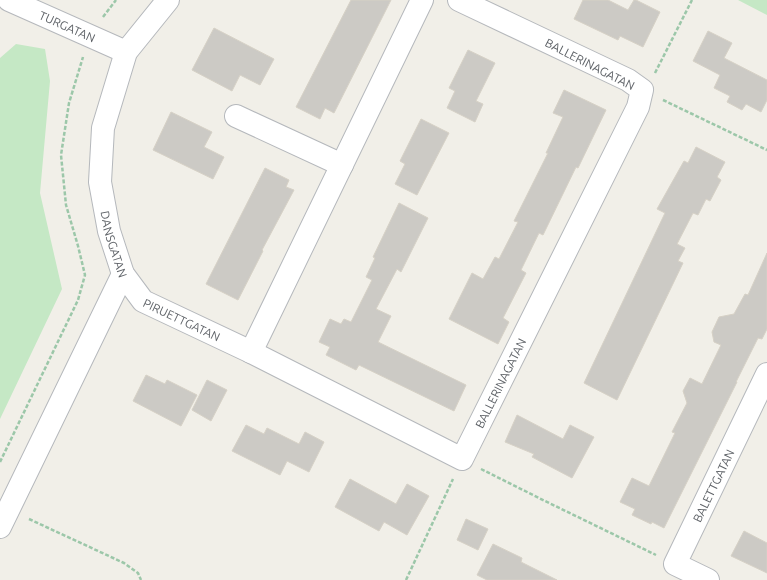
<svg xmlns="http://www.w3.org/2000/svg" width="767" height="580" viewBox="0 0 767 580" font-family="Ubuntu,sans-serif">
<rect width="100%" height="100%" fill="#f1efe8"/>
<!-- green -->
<path fill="#c5e8c5" d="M738,0H767V15Z
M16,44L45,49L50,81L40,193L62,289L0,419V58Z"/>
<!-- building -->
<path fill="#cccac5" stroke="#d6d1c6" d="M351,0H391L334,113L325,108L320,119L296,107Z
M583,0H608L628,10L634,0H636L660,12L643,47L620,36L618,40L574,19Z
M214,28L274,59L260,85L240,75L232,91L192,70Z
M708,31L732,43L724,58L767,80V100L761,112L746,104L742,110L727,102L730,96L714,88L720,75L693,61Z
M468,50L495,63L476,101L483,104L475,122L447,108L455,91L449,88Z
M564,90L606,110L578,168L576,167L543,235L539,233L521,270L526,273L503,318L509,322L498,344L449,319L472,273L483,279L495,257L499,259L518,222L514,221L548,153H546L563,117L553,113Z
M171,112L212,132L204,147L224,157L213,179L153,150Z
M421,119L449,133L417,195L395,184L405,164L400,161Z
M696,147L725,162L717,177L721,180L710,201L706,199L698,215L693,213L677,244L685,248L678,261L683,263L617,400L584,383L665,213L657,209L684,161L688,163Z
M265,168L289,180L286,187L294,190L262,250L263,251L238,300L206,284Z
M399,203L428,218L401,272L397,269L376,309L391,316L378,342L466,385L454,411L359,365L356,370L326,355L330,347L319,342L330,319L341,324L344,319L351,322L372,280L366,277L375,258L373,257Z
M767,253V329L762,339L758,338L736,382H737L664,528L652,522L651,524L632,515L635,509L620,502L632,478L649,486L675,433L672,432L687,403L683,391L690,378L702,384L721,345L714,342L712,332L719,317L734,314L745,294L748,295Z
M146,375L165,384L167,380L197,395L181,426L133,401Z
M207,380L227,390L211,421L192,410Z
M517,415L563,439L570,425L594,437L572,478L532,457L534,454L505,442Z
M246,425L264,434L267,428L299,444L305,432L324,442L309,472L287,461L280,475L232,451Z
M350,479L396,504L407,484L429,496L407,535L384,522L379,531L335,507Z
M466,519L488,529L478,550L457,540Z
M744,531L767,543V573L731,556Z
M493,544L522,558L521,562L557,580H487L477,575Z"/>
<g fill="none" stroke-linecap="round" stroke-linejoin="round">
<!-- minor casing -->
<g stroke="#b5b8bc" stroke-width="24">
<g id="minor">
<path id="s1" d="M9,0L126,52"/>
<path id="s2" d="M168,0L126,52L103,128L100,182L109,231L123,274L143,301L251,352L462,459L638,107L642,90L628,80L459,0"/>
<path d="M236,116L342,165"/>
<path d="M251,352L422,0"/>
<path d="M0,527L123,274"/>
<path id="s3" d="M708,580L675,564L767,374"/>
</g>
</g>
<!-- path -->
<path stroke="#9cc7a9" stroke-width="2.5" stroke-dasharray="4 2" stroke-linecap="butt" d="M103,17L116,0
M655,73L692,0
M663,100L767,150
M0,462L78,300L85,275L78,246L66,205L61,155L69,103L83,57
M481,469L545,501L656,555
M29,519L124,563L138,573L141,580
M406,580L453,479"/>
<!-- minor -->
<use href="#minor" stroke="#fff" stroke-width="22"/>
</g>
<g text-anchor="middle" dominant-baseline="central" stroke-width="3.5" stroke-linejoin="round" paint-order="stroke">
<!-- street labels -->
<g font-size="12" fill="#5f6368" stroke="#fff">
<text stroke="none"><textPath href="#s1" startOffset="64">TURGATAN</textPath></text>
<text transform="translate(590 64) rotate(27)">BALLERINAGATAN</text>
<text stroke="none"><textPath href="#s2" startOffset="264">DANSGATAN</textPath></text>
<text stroke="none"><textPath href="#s2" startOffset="372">PIRUETTGATAN</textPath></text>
<text stroke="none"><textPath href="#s2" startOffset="770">BALLERINAGATAN</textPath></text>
<text stroke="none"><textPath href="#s3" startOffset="124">BALETTGATAN</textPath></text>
</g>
</g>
</svg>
